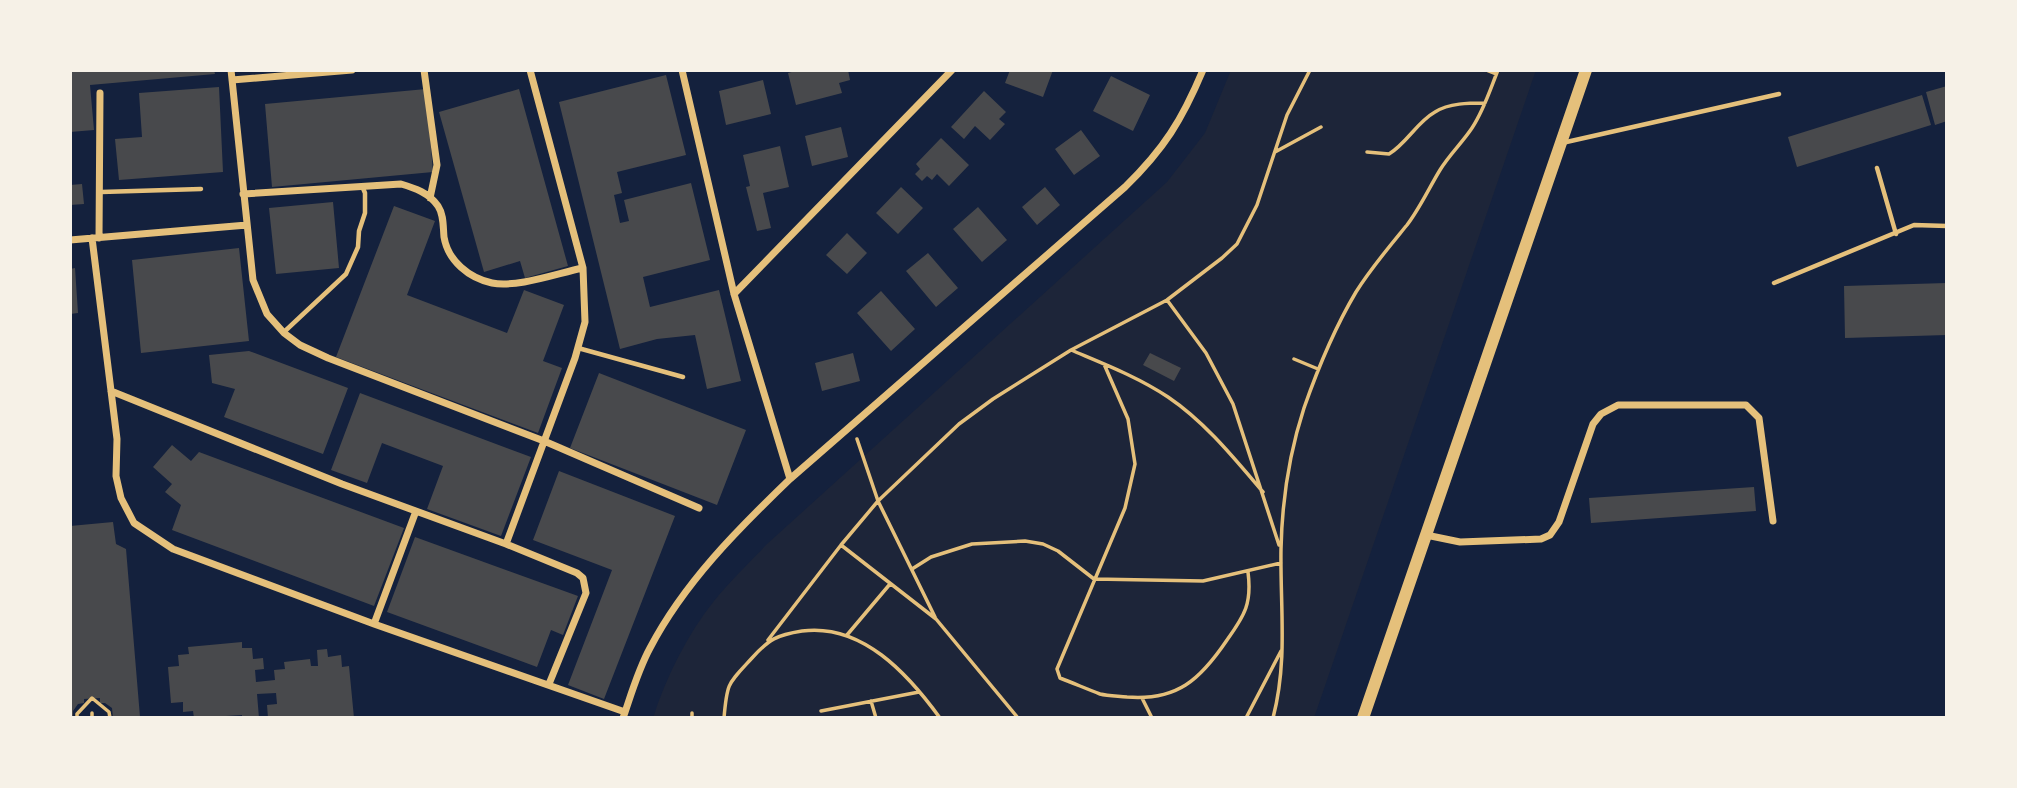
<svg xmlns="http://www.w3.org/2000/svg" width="2017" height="788" viewBox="0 0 2017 788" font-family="'PT Serif',serif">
<rect width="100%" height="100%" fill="#14213d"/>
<!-- green -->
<path fill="#1d2539" d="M1231,70H1536L1314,718H653C666,677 687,635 714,601C730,581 749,563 767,544L1167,182L1205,133Z"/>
<!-- building -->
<path fill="#48494c" d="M70,70H214L215,74L90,85L94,130L70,132Z
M799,70H848L850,80L839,83L842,93L796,105L788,73Z
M1010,70H1053L1043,97L1005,83Z
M666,75L686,155L617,172L622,193L614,195L620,223L629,221L624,200L691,183L710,260L643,277L650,307L719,290L741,381L707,389L695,335L657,339L620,349L559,102Z
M1111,76L1150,95L1133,131L1093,111Z
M763,80L771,114L726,125L719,91Z
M1947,86V121L1935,125L1926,92Z
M219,87L223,172L119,180L115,139L142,137L139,93Z
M426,89L433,172L272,187L265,104Z
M519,89L568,266L525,278L520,261L484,272L439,112Z
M984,91L1006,112L999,119L1005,124L990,140L975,126L964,139L951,127Z
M1922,95L1931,125L1797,167L1788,137Z
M841,127L848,157L812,166L805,136Z
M1081,130L1100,156L1074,175L1055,149Z
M941,138L969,165L949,186L937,174L932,180L927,176L922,181L915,174L920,169L916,164Z
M780,146L789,187L763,193L771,228L757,231L746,187L750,186L743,155Z
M82,184L84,204L70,205V185Z
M901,187L923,208L898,234L876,213Z
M1045,187L1060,205L1037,225L1022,207Z
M333,202L339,268L276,274L269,208Z
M394,206L435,221L407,295L507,333L524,290L564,305L543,361L562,368L538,433L336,357Z
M978,207L1007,240L982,262L953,229Z
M847,233L867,253L847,274L826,255Z
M239,248L249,341L141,353L132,260Z
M928,253L958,288L936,307L906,271Z
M75,268L78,313L70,314V269Z
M1947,283V335L1845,338L1844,286Z
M881,291L915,329L891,351L857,313Z
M249,351L348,388L323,454L224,417L235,389L212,383L209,355Z
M853,353L860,381L822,391L815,363Z
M1150,353L1181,368L1174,381L1143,365Z
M599,373L746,430L717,505L570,448Z
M360,393L531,457L501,536L427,509L443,466L382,443L367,483L331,470Z
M172,445L191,461L199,452L404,528L374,606L172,530L181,505L165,492L172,484L153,467Z
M559,471L675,516L604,699L568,685L612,570L533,540Z
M1754,487L1756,511L1591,523L1589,498Z
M113,522L116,544L126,549L140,717L113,718L112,708L105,703H100V698L84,699V703L78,704L73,711V718H70V526Z
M415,537L578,596L563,635L551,630L537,667L387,612Z
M242,642V648H252L253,659L263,658L264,669L255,670L256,682L275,680L274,670L285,669L284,662L310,659L311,666H318L317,650L327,649L328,657L341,655L342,667L349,666L354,718H268L267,705L277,704L276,693L257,694L259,718H242V715L194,718L193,711L183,712V702L171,703L168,667L179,666L178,655L189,654L188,647Z"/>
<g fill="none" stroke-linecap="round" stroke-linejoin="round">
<!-- path -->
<path stroke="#e5c07b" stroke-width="3.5" d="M1486,70L1496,74
M1275,152L1321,127
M1367,152L1389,154C1407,143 1417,122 1435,112C1449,103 1469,103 1485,103
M1167,300L1206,353L1233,404L1279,545
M1071,350C1104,364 1138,377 1168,397C1205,422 1234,458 1263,492
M1294,359L1318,369
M1104,364L1128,419L1135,464L1125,508L1057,669L1060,678C1073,683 1087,689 1100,694C1108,696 1118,696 1127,697C1177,701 1200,680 1227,640C1245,615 1252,603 1248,572
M857,439L878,501L935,617
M841,545L936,619L1018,718
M912,569L931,557L972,544L1025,541L1043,544L1058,551L1094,579L1203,581L1281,563
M847,635L890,584
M768,640L841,545L878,501L959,424L993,399L1071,350L1167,300L1222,258L1237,244L1257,205L1287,115L1310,70
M1142,698L1152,718
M871,701L876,718
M821,711L919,692
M92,713V718
M692,713V718
M77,718V714L92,698L109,712L110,718
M724,718C727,682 728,684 752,658C769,639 777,635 802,631C862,623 908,674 940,718
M1246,718L1281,651
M1273,718C1288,661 1280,606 1281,549C1282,501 1289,454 1304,408C1318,368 1334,329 1356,292C1371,268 1389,247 1407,225C1420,208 1429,188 1440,170C1449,155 1462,143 1472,128C1484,110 1490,90 1498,70"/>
<!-- service -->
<path stroke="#e5c07b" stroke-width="4.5" d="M1562,143L1779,94
M1877,168L1896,234
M101,192L201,189
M1774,283L1914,225L1947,226
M284,332L346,274L358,247L359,231L365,213V193L362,186
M578,348L683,377"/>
<!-- minor -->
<path stroke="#e5c07b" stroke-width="7" d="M231,70L253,280L267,314L284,333L300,345L328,358L544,441L699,508
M424,70L437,165L430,198
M682,70L734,294L790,479
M232,80L352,70
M243,194L401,184C415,188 429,193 438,206C444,215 443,227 444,237C448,261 469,278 492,283C517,288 558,273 583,268
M92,238L117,439L116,476L121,498L134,523L173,549L374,624L625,712
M99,238L100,93
M70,240L247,225
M734,294L952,70
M111,391L342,484L506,544L575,358L585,322L583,268L530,70
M1426,535L1460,542L1541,539L1550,535L1559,522L1593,424L1601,414L1618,405H1746L1759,418L1773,521
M506,544L577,573L583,578L586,593L549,684
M374,624L416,511
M623,718C631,695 638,670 650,648C684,583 737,530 790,479L1125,187C1164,149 1182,120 1203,70"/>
<!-- tertiary -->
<path stroke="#e5c07b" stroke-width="12" d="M1363,718L1586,70"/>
</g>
<!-- border -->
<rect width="2017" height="788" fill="none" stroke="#f6f1e7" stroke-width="144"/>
</svg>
